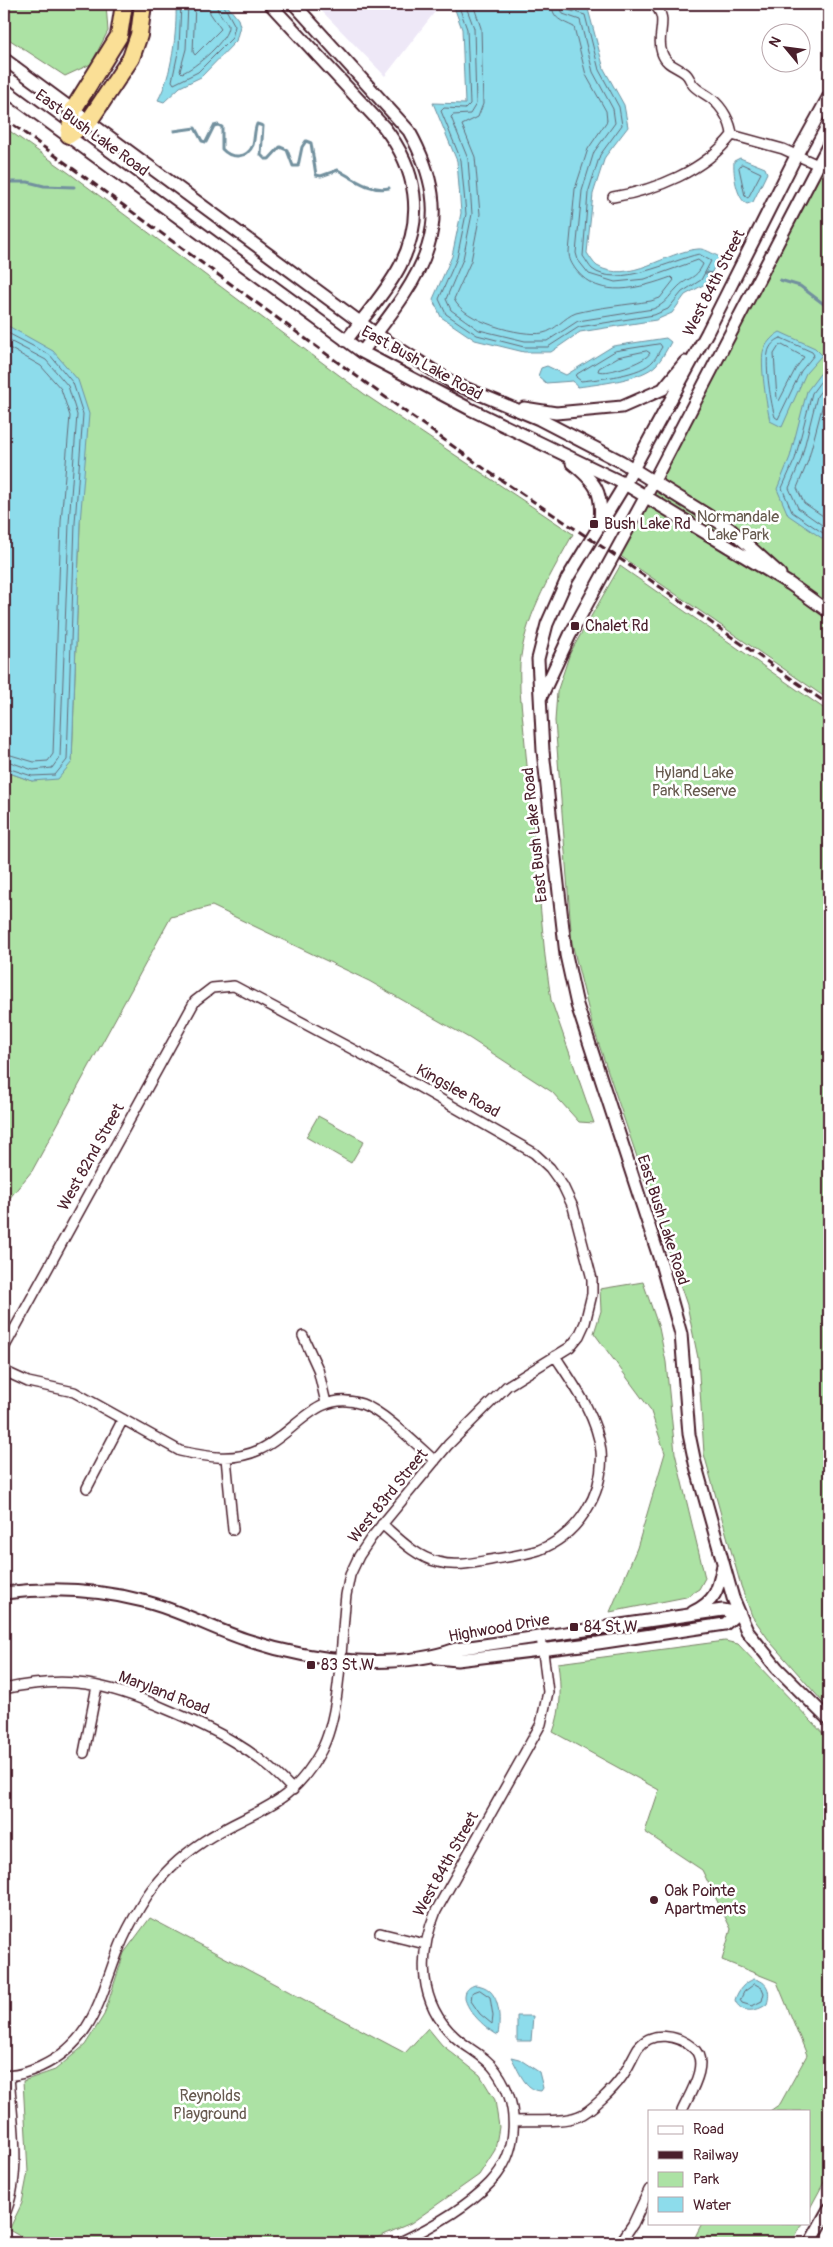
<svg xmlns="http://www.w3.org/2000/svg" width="833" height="2247" viewBox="0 0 833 2247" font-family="Pangolin,sans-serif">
<rect width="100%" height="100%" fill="#fff"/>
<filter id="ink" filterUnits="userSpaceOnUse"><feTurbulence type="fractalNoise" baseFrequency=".02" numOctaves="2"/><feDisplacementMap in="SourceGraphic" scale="10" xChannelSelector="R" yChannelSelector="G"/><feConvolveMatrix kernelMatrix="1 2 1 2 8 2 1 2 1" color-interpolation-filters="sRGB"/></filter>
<g filter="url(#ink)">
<!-- built -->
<path fill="#eee8f7" d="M315,4H441L385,76Z"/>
<!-- green -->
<path fill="#ace2a4" stroke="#7b8068" d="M4,4H106L108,31L91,64L65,76L4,36Z
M4,127L69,173L367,396L573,534C553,571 527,612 521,656C519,667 520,679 520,691L545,956L551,1000L594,1123L579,1122L552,1092L469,1038L369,981L212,906L171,917L32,1171L4,1205V771L32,781L72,762L80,523L10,327L4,326Z
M829,155V700L619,555L671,461Z
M620,566L829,712V1709L771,1643L752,1616L741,1586L704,1454L698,1358L687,1305L592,1024L572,943L555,721L557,692L570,653Z
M318,1116L364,1141L351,1163L306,1137Z
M643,1282L659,1328L666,1362L675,1453L705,1578L699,1589L686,1597L610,1612L637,1548L665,1453L650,1409L594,1333L601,1311L600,1289Z
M725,1641L738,1644L829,1740V2173L809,2210V2111H770L780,2104L807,2055L777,1982L722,1960L731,1929L702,1870L645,1832L659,1790L553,1732C562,1709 561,1687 558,1663Z
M150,1918L405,2053L428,2028L442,2045L480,2075L495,2100L499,2127L495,2150L479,2175L411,2223L365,2243H32L9,2230L22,2203L28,2172L23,2081L55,2070L85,2045L104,2015L124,1953Z
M702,2223H802L792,2243H692Z"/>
<!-- water -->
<path fill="#8ddceb" stroke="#72909e" d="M176,4H226L238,19L240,26L236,41L201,77L180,87L164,102L158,100C172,75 177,33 176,4Z
M453,4H558L588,9L604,69L624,105L628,127L605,157L593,194L587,253C590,257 593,263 597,266C629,285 667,251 698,249C704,248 713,254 720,257L705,284L685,295L672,313L656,320L580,332L551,352H524L475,340L441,317L433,299L452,256L461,213L457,161L433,103L465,104L462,29Z
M740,158L765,168L767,173L753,202L747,204C736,198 733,172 734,161Z
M4,326L10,327L53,351L78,380L89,414L80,523L72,762L58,779L32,781L4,771Z
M780,332L815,348L822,355L806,373L782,427L770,421C767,408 759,360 764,349C768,341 773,336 780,332Z
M666,338L671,342C667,349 662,359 656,365C641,380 599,384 578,387L573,381L546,383L538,376L541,368L547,366L566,375L613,346Z
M829,362V543L788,515L777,489L790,457L807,391Z
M754,1979C768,1981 771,1992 767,2004C757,2012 740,2014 735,2000C738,1990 744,1983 754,1979Z
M475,1985C500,1986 501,2016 498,2035C485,2029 447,1994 475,1985Z
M517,2016H533L531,2041H517Z
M511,2057L519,2059L539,2072L543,2088L541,2091C524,2090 519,2070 511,2057Z"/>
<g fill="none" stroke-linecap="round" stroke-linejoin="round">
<!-- shore -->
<path stroke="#656b78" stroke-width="1" d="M181,4L179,48L172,81L174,84L198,72L232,38L235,26L223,4
M188,4L186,49L180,71L182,73C194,69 230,39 228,25L218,11L216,4
M195,4L193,52L195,55L221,29L210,13L209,4
M458,4L467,29L470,104L465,109L444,108L441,111L461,160L466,214L457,258L439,299L446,314L477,335L524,347H548L579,327L654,315L668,309L682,292L701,280L711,261L699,254C672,260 617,289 592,269C589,266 586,260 583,256L588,193L600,155L622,125L619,107L599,70L585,15L568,10L566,4
M465,4L474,28L476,104L470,114L453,115L451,117L468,159L472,214L463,259L446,299L451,310L479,330L525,341H547L578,321L653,309C667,303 667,298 677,288C687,277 696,280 703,264L698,260L645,279L615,282L589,274L578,260L576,253L582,191L594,152L615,123L613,109L593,72L580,20L563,14L559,4
M473,4L481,28L483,104L478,117L462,125L475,157L480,214L471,261L454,299C463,321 521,337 543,333C555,331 564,317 576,313C600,307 626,305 651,301L660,298L674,280L671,277C641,288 599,300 576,270C572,264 569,260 569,252L575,189L588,149L607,121L606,111L586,75L574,27C562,21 552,19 552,4
M742,164L761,173L748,198L745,196L739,168Z
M4,331L50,355L73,383L83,414L75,523L67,760L55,775L32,776L4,767
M4,338L46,360L68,386L77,415L69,523L60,757L52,768L33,770L4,760
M781,338L812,352L814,355L801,371L778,419L775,417C771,404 765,366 768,353C769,346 775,340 781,338Z
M660,344L662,347C659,351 657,357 653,361C641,375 600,379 581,381L576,377L577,374L615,351Z
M4,345L41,366L61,389L70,416L61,522L53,754L48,761L34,762L4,753
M782,345L804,357L796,368L779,401L777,399L774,354L779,346Z
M647,351L650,353C646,362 606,375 598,371L599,368L618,357Z
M829,370L812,393L795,459L782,488L792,512L829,537
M829,380L817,396L801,460L789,488L798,508L829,530
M829,393L824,400L808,461L797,488L804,503L829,520
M755,1984L762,1988L764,1993L762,2001L752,2006L742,2003L740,2000L744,1992Z
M480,1990L490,1997L493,2016L492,2024L480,2014L471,2001L472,1993Z"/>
<!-- stream -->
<path stroke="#72909e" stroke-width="3" d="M174,131L195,128L202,141L206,142L214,126L218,125L222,127V149C231,159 247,159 253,145C255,138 254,131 257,124L263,126L261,155L265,159H269L280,147L287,150L293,166H298L302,147L306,141L311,143L316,175L321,176L338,170C354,179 370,192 389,188
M4,182H28L44,186L74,187
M706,273L715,274
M780,280L800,286L829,308"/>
<!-- minor casing -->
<g stroke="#4a1f2b" stroke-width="12">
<path id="minor" d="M653,4C671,18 655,35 662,53C666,65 676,66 685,73C689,76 690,81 693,85C698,91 706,94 712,99C722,107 731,122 732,135
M732,135L783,149L818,165
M613,197C656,190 704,171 732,135
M303,1336L318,1369L326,1403
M4,1348L195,1001L212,988L234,986L367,1057L534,1153L550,1168L563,1186L573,1207L592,1279V1294L585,1323L579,1336L570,1347L507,1386L448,1445L371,1538L359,1556L350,1575L346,1595C341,1639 341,1714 321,1751C290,1809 253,1809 204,1841C183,1855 161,1875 147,1896C138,1910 130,1924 123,1939C100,1991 98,2040 40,2067C29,2072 16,2077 4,2075
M4,1371L28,1382L74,1392L180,1451C207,1457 233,1462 259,1450C295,1434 317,1388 362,1404C384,1412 417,1445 435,1461
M226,1458L233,1530
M87,1488L123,1419
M382,1524C398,1538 416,1557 438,1562C455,1567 473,1563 490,1560C507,1557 523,1555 539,1550C578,1535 605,1493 601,1451C597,1416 574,1385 555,1356
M4,1689C31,1683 59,1680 87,1684C115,1688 141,1698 166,1709C214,1729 257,1750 293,1790
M84,1753L97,1686
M380,1933L425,1944
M514,2121C532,2120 562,2123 579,2116C590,2112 614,2088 621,2078C628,2069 632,2058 638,2048C652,2030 678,2035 693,2048C711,2062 689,2095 682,2111
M4,2216C23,2175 12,2120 9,2076
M398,2243C430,2228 465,2209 490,2183C520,2152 520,2104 496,2071C486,2056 468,2049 455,2037C418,2003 418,1954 436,1911L541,1724L548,1692L541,1636
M620,2243L633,2224L649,2190"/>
</g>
<!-- tertiary casing -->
<g stroke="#4a1f2b" stroke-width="15">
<path id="tertiary" d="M270,4L384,127C417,169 425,217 400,266C386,293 364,316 346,341
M294,4L409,131C462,226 420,277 362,352
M4,59L376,334L453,383L539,419L622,462L730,529L780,574
M4,89L362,352L470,409L625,484L790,584L829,612
M829,96L796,156L707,333L625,484L567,579L547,624L538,659L543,751L566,955L577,1005L661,1263L681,1334L689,1434L695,1463L733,1598L747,1631L777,1668L829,1720
M524,408L556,413L622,407L663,389L685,362
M572,463C595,482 603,491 600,521
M541,697L570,635L646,496L829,144
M4,1593C51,1587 97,1589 143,1601C180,1610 214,1630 250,1641C311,1661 395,1671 456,1649L723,1610L738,1613
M693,1612C717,1600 718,1589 723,1565
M437,1658L457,1660L598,1643L725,1624L738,1613
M810,2243L829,2209"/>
</g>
<!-- motorway casing -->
<g stroke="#4a1f2b" stroke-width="20">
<path id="motorway" d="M69,135L89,121L131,58L139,35L143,4
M69,135L73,110L119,36L124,4"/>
</g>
<!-- minor -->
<use href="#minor" stroke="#fff" stroke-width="9"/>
<!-- tertiary -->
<use href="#tertiary" stroke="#fff" stroke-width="11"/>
<!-- motorway -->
<use href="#motorway" stroke="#fadf96" stroke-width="16"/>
<!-- rail -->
<path stroke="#4a1f2b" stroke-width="3" stroke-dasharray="8 4" stroke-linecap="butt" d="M4,118L407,413L489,472L613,554L829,705"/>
</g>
</g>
<!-- markers -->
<g fill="#4a1f2b" stroke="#fff" stroke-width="2">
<rect x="589" y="519" width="10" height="10" rx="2.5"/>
<rect x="570" y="621" width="10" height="10" rx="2.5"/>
<rect x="569" y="1622" width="10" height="10" rx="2.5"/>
<rect x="306" y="1660" width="10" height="10" rx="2.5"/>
<circle cx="654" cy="1900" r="5"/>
</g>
<g text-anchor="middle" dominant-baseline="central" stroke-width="5" stroke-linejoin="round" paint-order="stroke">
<!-- street labels -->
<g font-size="16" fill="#4a1f2b" stroke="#fff">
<text transform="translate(92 133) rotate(36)">East Bush Lake Road</text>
<text transform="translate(714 283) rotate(-63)">West 84th Street</text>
<text transform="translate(422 363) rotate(29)">East Bush Lake Road</text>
<text transform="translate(535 835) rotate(-96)">East Bush Lake Road</text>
<text transform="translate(458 1091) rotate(29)">Kingslee Road</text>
<text transform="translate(91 1157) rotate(-61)">West 82nd Street</text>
<text transform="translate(663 1220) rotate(72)">East Bush Lake Road</text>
<text transform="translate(388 1496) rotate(-51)">West 83rd Street</text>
<text transform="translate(499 1628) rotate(-10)">Highwood Drive</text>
<text transform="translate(164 1693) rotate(21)">Maryland Road</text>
<text transform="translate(446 1864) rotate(-61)">West 84th Street</text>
</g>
<!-- park labels -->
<g font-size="16" fill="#675a4f" stroke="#fff">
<text x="738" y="517">Normandale<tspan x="738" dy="18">Lake Park</tspan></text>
<text x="694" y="773">Hyland Lake<tspan x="694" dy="18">Park Reserve</tspan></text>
<text x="210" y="2096">Reynolds<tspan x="210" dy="18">Playground</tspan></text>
</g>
<!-- poi labels -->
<g font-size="16" fill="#4a1f2b" stroke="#fff" text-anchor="start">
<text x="604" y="524">Bush Lake Rd</text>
<text x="585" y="626">Chalet Rd</text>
<text x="584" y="1627">84 St W</text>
<text x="321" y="1665">83 St W</text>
<text x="664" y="1891">Oak Pointe<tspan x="664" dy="18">Apartments</tspan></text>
</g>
</g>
<!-- margin -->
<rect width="833" height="2247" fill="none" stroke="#fff" stroke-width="20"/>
<rect x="10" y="10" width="813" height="2227" fill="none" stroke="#4a1f2b" stroke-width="2" filter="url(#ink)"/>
<!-- legend -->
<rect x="648" y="2110" width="162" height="115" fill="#ffffff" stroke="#b7a5aa"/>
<rect x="658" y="2126" width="25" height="8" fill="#ffffff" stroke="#b7a5aa"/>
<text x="693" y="2134" font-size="15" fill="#4a1f2b">Road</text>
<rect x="658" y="2151" width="25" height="8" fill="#4a1f2b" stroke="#b7a5aa"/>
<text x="693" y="2160" font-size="15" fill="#4a1f2b">Railway</text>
<rect x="658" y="2172" width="25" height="15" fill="#ace2a4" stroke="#b7a5aa"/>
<text x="693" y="2184" font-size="15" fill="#4a1f2b">Park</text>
<rect x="658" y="2197" width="25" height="15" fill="#8ddceb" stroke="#b7a5aa"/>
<text x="693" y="2210" font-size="15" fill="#4a1f2b">Water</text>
<!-- north arrow -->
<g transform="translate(786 48) rotate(299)"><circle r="24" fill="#ffffff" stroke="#b7a5aa"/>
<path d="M0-4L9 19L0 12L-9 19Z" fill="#4a1f2b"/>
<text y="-8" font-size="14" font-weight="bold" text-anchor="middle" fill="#4a1f2b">N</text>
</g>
</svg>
